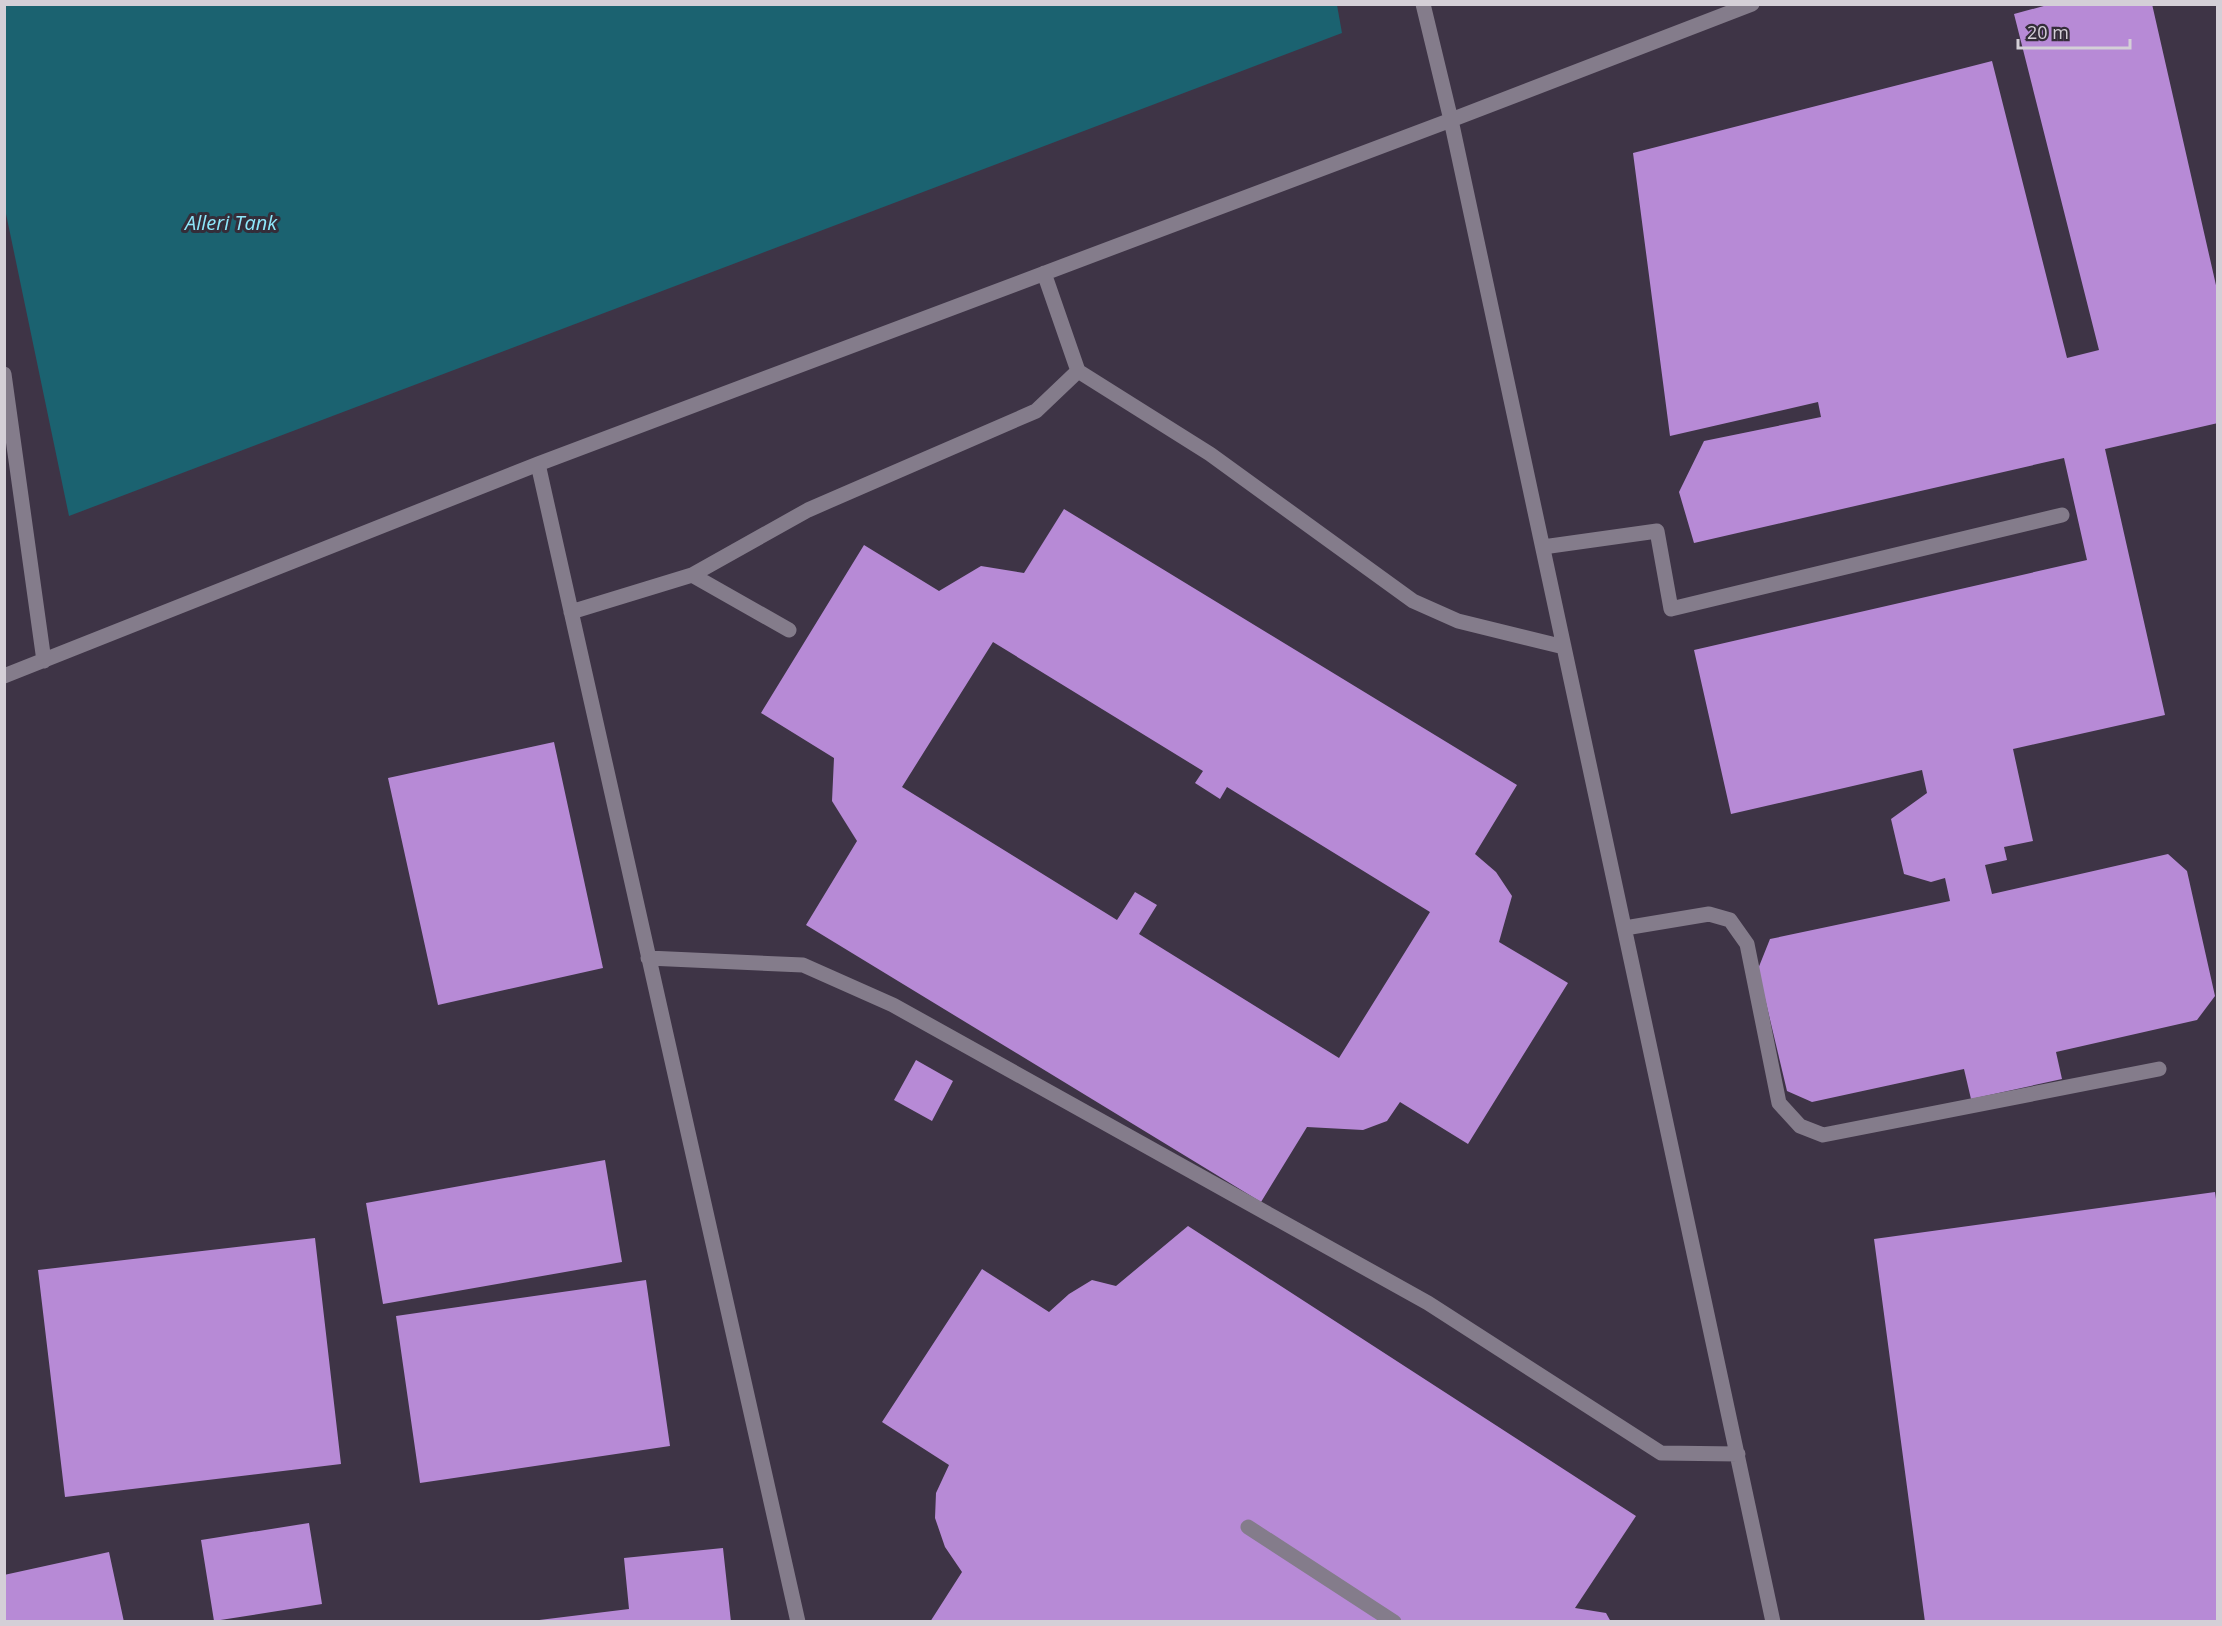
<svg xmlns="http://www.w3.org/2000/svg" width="2222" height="1626" viewBox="0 0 2222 1626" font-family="'Open Sans',sans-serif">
<rect width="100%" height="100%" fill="#342d39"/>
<!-- built -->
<path fill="#3e3446" d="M5,5H2217V1621H5Z"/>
<!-- water -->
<path fill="#1b6270" d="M1337,5L1342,33L69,516L5,209V5Z"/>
<!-- building -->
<path fill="#b78ad6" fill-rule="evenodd" d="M2051,4H2152L2218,294V423L2105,449L2165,715L2013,749L2033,841L2004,847L2007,860L1985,865L1992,894L2168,854L2187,871L2215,996L2197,1020L2056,1052L2062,1079L1971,1099L1964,1069L1812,1102L1787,1091L1758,969L1770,939L1950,901L1945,878L1931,882L1904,874L1891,819L1927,793L1922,770L1731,814L1694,650L2087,560L2064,458L1694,543L1679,492L1704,441L1821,417L1818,402L1670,436L1633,153L1992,61L2067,358L2099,350L2014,14Z
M1064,509L1517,785L1475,854L1496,872L1512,896L1499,942L1568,983L1468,1144L1400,1102L1387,1121L1363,1130L1307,1127L1261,1202L806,925L857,841L832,801L834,758L761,713L864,545L939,591L981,566L1024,573ZM993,642L1203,771L1195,783L1220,799L1227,787L1430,912L1339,1058L1139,934L1157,905L1135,892L1117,920L902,787Z
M554,742L603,968L438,1005L388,778Z
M916,1060L953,1081L932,1121L894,1100Z
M605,1160L622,1262L383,1304L366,1203Z
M2215,1192L2218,1213V1622H1925L1874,1239Z
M1188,1226L1636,1516L1575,1608L1606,1613L1611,1622H930L962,1572L945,1547L935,1518L936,1493L949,1465L882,1422L982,1269L1049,1312L1069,1294L1092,1280L1116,1286Z
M315,1238L341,1464L65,1497L38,1270Z
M646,1280L670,1446L420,1483L396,1316Z
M309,1523L322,1604L214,1621L201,1540Z
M723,1548L731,1622H523L629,1609L624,1558Z
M109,1552L124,1622H4V1575Z"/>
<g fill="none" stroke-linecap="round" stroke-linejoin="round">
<!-- minor -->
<path stroke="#847c8b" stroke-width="15" d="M1423,4L1451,120L1773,1622
M1044,273L1078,371L1210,454L1413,601L1458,621L1564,647
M4,374L44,661
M538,464L798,1622
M1543,547L1657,531L1671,609L2062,515
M692,575L789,630
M571,612L692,575L808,510L1036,411L1078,371
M4,676L538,464L1451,120L1752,4
M1625,928L1709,914L1730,920L1747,944L1779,1103L1800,1126L1823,1135L2159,1069
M648,958L803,965L893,1005L1428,1303L1661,1453L1738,1454
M1248,1527L1394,1622"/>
</g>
<g text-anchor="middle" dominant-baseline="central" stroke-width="6" stroke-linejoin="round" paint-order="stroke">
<!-- water labels -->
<g font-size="20" font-style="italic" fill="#8ee7fa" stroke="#342d39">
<text x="231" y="222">Alleri Tank</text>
</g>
</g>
<!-- border -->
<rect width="2222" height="1626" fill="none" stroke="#d4cfd7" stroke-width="12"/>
<!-- scale -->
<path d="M2018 39v9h112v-9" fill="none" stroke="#d4cfd7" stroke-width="3"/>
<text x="2027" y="39" font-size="18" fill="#d4cfd7" stroke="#342d39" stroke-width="4.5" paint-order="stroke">20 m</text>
</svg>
